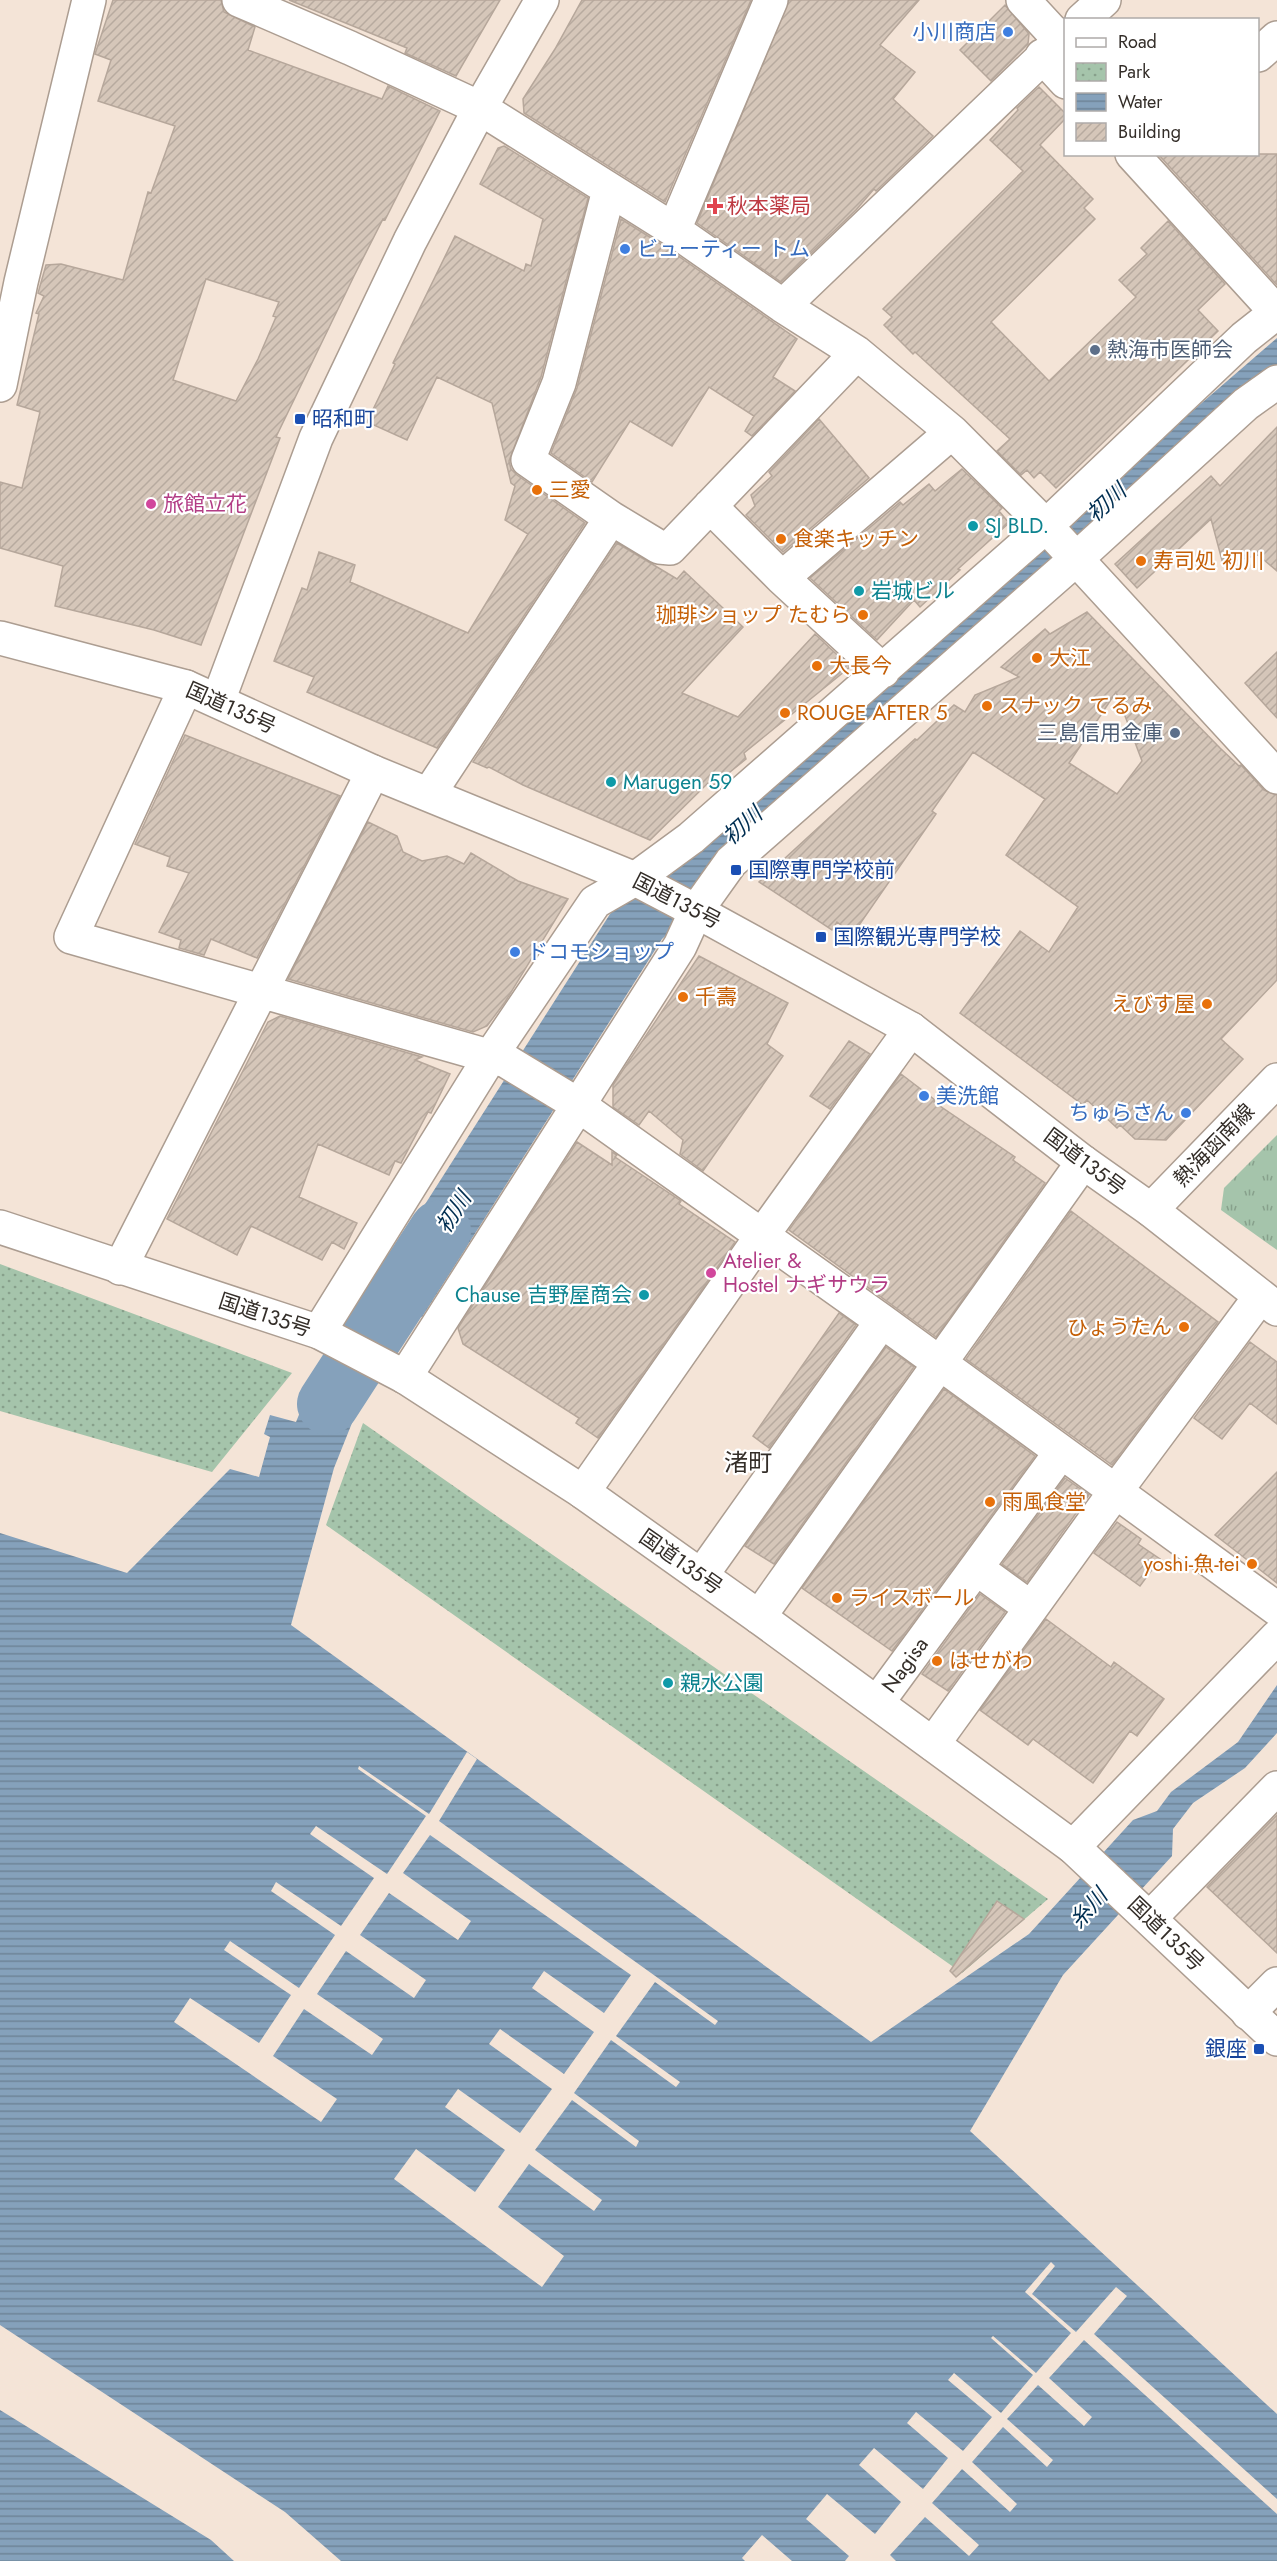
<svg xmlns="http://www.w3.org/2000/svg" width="1277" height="2561" viewBox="0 0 1277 2561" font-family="Jost,'Noto Sans JP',sans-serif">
<defs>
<pattern id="grass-tufts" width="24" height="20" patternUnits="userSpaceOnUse" patternTransform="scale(1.5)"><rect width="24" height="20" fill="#a5c4ab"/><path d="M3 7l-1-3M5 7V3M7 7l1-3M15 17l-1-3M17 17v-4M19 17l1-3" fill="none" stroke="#87a08b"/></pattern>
<pattern id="park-dots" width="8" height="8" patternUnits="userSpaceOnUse" patternTransform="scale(1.5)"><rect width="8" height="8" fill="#a5c4ab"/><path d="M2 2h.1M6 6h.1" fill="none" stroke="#87a08b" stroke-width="1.8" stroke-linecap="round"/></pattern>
<pattern id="water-rules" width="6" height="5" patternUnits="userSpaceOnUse" patternTransform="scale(1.5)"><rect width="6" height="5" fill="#85a1bb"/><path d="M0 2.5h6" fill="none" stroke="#6e8498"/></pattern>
<pattern id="building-hatch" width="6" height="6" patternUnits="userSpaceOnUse" patternTransform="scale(1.5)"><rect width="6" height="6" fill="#d5c6b9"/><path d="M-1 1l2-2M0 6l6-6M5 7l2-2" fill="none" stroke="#b7aa9f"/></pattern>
</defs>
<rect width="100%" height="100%" fill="#f4e4d7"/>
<!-- grass -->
<path fill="url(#grass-tufts)" d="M1277,1135V1250L1221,1210L1224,1188Z"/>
<!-- park -->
<path fill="url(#park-dots)" d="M0,1264L292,1373L212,1472L0,1411Z
M363,1423L1048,1899L962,1973L326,1525Z"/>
<!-- water -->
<path fill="url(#water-rules)" d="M1277,338V379L662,939L422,1317L371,1289L610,914Z
M312,1383L358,1408L334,1468L291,1625L871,2042L1029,1934L1133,1820L1157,1811L1171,1792L1238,1742L1277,1685V1733L1245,1768L1193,1803L1173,1829L1172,1856L1063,1975L970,2131L1277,2414V2561H0V1533L127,1573L230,1469L259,1477L270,1437L264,1434L270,1415L296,1422Z"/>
<!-- pier -->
<path fill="#f4e4d7" d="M467,1752L477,1759L439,1821L718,2021L715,2025L655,1982L616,2036L680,2082L676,2087L611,2040L574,2093L639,2141L636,2147L572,2100L535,2150L602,2200L594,2211L529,2164L498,2207L564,2256L542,2287L394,2179L416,2149L475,2192L505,2150L445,2107L458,2089L520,2133L552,2089L489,2044L500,2029L564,2074L594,2032L532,1988L544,1971L604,2013L631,1975L430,1835L403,1873L471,1921L458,1940L389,1893L360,1935L426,1980L414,1998L346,1951L317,1994L383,2039L372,2055L304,2009L273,2056L337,2099L321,2122L174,2022L190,1998L259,2043L291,1995L224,1950L230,1941L299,1988L335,1935L271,1891L276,1882L341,1926L374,1878L310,1834L316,1826L387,1874L426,1816L358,1769L359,1766L429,1814Z
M1051,2262L1055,2266L1032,2294L1076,2332L1116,2287L1127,2296L1094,2334L1277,2499V2514L1084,2340L1049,2378L1092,2417L1084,2426L1038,2385L1007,2419L1053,2460L1047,2467L1003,2427L972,2462L1017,2504L1010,2512L962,2469L932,2503L979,2545L969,2556L925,2517L890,2555L896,2561H845L849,2556L806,2519L827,2494L875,2534L901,2502L859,2465L874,2448L923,2489L948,2458L907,2423L916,2412L963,2451L992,2417L948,2380L954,2373L1001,2413L1033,2375L991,2338L993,2336L1036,2373L1071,2333L1025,2292Z
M0,2325L285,2512L341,2561H234L211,2540L0,2410Z
M762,2535L792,2561H745L742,2558Z"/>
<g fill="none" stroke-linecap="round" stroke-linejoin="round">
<!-- river -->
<path stroke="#85a1bb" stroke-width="62" d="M328,1404L440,1231"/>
</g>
<!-- building -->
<path fill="url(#building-hatch)" stroke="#b6a79b" stroke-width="1.5" fill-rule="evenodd" d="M113,0H221L224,12L255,27L248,50L382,99L388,86L440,111L385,220L383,219L354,276L276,437L280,438L201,645L154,630L55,606L63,566L0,548V482L22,488L40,412L17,405L39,314L36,313L44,296L38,293L46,265L61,264L123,280L148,192L151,193L175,126L98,101L111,60L95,54ZM206,279L279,302L273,316L276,317L258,359L236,401L173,380Z
M289,0H500L456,76L405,53L407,48Z
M582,0H751L665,202L524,113L523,99L555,49Z
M789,0H919L880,45L915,72L893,99L933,136L876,191L874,189L856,210L781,282L697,223Z
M1005,5L1029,34L1028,44L991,81L960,50Z
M1039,87L1065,113V119L1040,145L1093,199L1084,208L1095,219L991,322L1049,381L1136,297L1119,280L1147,254L1141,248L1168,221L1225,284L1198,310L1218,331L1056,488L1040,472L1034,478L1027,470L1021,475L997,451L1010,439L915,352L913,354L884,325L892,317L883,309L1023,171L990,140L1018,110L1017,108Z
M504,146L588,198L541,377L509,461L511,469L517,475L585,523L437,748L307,692L314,677L274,661L302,588L307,590L319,552L355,565L350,582L468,633L528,534L505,520L515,486L511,483L492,403L437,377L407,440L367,422L395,364L393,363L455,236L524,271L526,264L531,266L543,219L480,184L498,148Z
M1158,154H1277V285Z
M621,219L664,246L797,339L773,377L795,391L752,436L745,431L754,416L709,387L672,446L630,421L592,482L551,453L577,388Z
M819,419L869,478L783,552L746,515L755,506L751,495L772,476L769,472Z
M1277,427V571L1258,555L1223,564L1211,519L1137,588L1115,564L1211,476L1220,486Z
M962,469L1002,508L999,511L1009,523L958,569L960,570L920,607L914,600L877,640L810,578L900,502L903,505L929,484L935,491Z
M617,543L677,579L684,571L743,627L682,693L738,717L815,634L850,667L744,753L746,759L714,785L708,783L650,840L523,785L489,767L487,768L473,762Z
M1087,612L1220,748L1239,766L1241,765L1264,790L1277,795V980L1221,1039L1243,1059L1166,1140L1135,1139L1120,1125L1117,1128L1087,1100L1083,1105L960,1013L1020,931L1049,952L1078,907L1006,855L1045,799L973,752L932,811L936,814L853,934L837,922L832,930L759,882L915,739L917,740L954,705L965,712L975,695L1019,677L1001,667L1045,629L1050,634ZM1116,692L1142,761L1117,794L1069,763Z
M1277,652V718L1245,683Z
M185,735L340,796L257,958L211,939L204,955L179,948L181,940L159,932L189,873L167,866L170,857L135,844Z
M368,822L397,836L403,852L422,861L447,856L464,864L471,853L518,881L568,899L505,1002L487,1026L473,1032L288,979Z
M699,956L788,1003L767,1044L783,1056L703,1171L680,1154L683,1140L649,1111L639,1125L613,1107V1085Z
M280,1016L422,1057L415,1060L450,1074L431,1113L428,1112L401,1163L395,1161L389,1175L318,1144L299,1197L357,1223L344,1249L332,1242L322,1260L251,1226L237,1255L167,1219L268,1022Z
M849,1041L870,1054L830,1109L810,1096Z
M901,1074L935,1100L934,1102L1015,1157L1013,1160L1045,1183L936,1337L789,1230Z
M577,1142L612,1165V1152L617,1155L615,1157L681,1201L679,1204L735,1242L598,1438L576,1423L579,1418L463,1344L458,1328Z
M1071,1211L1218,1322L1112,1465L966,1359Z
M839,1313L856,1325L769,1448L753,1436Z
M1250,1342L1277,1362V1424L1250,1403L1222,1439L1194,1418Z
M886,1347L914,1367L774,1564L745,1546Z
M944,1389L1035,1456L892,1651L802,1588Z
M1277,1472V1583L1215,1535Z
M1065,1478L1089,1495L1027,1582L1002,1564Z
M1117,1522L1141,1539L1138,1544L1160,1559L1140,1586L1094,1553Z
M980,1594L1005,1612L948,1691L922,1674Z
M1046,1619L1111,1667L1114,1662L1164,1699L1137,1736L1130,1731L1093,1783L1033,1739L1028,1745L980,1710Z
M1277,1815V1953L1207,1887Z
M997,1901L1024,1919L956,1977L950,1971Z"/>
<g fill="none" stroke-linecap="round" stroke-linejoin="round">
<!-- minor casing -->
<g stroke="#ac9d91" stroke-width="36">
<path id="minor" d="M239,0L350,48L480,108L674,230L783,306L857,353L952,432L1046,526L1277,777
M1023,0L1060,40
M1082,20L1104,0
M1258,55L1277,38
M1042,56L1066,82
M1132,154L1277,313
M609,190L559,383L528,460L611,518
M674,230L771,0
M783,306L1066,35
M0,385L21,282L89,0
M710,506L782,578L883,671
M782,578L952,432
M186,687L71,937L506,1061L577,1104L882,1321L1277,1609
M429,794L611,518L659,547L670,548L857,353
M120,1268L373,772
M319,1332L490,1057L595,902L635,879L691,838L1046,526L1244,338L1277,312
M405,1377L680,946L696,911L731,862L1075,560L1246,404L1277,382
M583,1492L761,1237L911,1029
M976,1568L1031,1608
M701,1576L882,1321
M759,1617L1083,1162
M877,1703L1061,1452
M933,1744L1115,1492L1260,1297
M1073,1847L1277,1637
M1150,1918L1277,1788
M1248,2013L1277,1984"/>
</g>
<!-- tertiary casing -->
<g stroke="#ac9d91" stroke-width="36">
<path id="tertiary" d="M218,701L316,438L410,241L480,108L542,0"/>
</g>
<!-- primary casing -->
<g stroke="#ac9d91" stroke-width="36">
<path id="primary" d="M1151,1210L1277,1080"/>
</g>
<!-- trunk casing -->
<g stroke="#ac9d91" stroke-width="36">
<path id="trunk" d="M0,638L186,687L373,772L635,879L696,911L911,1029L1083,1162L1151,1210L1277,1309
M0,1227L319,1332L405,1377L583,1492L759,1617L1073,1847L1277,2039"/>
</g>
<!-- minor -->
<use href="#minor" stroke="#fff" stroke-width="33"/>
<!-- tertiary -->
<use href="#tertiary" stroke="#fff" stroke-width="33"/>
<!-- primary -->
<use href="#primary" stroke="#fff" stroke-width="33"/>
<!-- trunk -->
<use href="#trunk" stroke="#fff" stroke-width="33"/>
</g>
<!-- markers -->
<g fill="#3f7fe0" stroke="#fff" stroke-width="2">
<circle cx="1008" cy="32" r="6"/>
<circle cx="625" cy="249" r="6"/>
<circle cx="515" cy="952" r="6"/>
<circle cx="924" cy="1096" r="6"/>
<circle cx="1186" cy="1113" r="6"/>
</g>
<path fill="#e0444e" stroke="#fff" stroke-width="2" d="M712 197h6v6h6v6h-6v6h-6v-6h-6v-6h6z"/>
<g fill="#5c6f8a" stroke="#fff" stroke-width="2">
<circle cx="1095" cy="350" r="6"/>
<circle cx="1175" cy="733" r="6"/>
</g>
<g fill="#1a4fb4" stroke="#fff" stroke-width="2">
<rect x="294" y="413" width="12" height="12" rx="3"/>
<rect x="730" y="864" width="12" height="12" rx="3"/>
<rect x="815" y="931" width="12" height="12" rx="3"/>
<rect x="1253" y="2043" width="12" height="12" rx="3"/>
</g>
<g fill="#e8710a" stroke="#fff" stroke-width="2">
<circle cx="537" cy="490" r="6"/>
<circle cx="781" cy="539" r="6"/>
<circle cx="1141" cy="561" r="6"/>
<circle cx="863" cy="615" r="6"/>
<circle cx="1037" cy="658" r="6"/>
<circle cx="817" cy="666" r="6"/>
<circle cx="987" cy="706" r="6"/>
<circle cx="785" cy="713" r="6"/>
<circle cx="683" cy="997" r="6"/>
<circle cx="1207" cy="1004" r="6"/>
<circle cx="1184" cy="1327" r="6"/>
<circle cx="990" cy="1502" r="6"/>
<circle cx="1252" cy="1564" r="6"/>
<circle cx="837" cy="1598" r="6"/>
<circle cx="937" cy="1661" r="6"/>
</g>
<g fill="#d1479c" stroke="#fff" stroke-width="2">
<circle cx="151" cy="504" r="6"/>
<circle cx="711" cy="1273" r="6"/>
</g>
<g fill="#0f9aa8" stroke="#fff" stroke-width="2">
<circle cx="973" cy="526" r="6"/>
<circle cx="859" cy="591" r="6"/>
<circle cx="611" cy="782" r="6"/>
<circle cx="644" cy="1295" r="6"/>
<circle cx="668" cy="1683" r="6"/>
</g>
<g text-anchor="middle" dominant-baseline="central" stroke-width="4.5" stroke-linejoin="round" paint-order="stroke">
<!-- shop labels -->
<g font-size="21" fill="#366cbe" stroke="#fff" text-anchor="start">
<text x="996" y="32" text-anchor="end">小川商店</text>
<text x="637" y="249">ビューティー トム</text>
<text x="527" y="952">ドコモショップ</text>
<text x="936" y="1096">美洗館</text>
<text x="1174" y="1113" text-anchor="end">ちゅらさん</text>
</g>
<!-- health labels -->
<g font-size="21" fill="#be3a42" stroke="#fff" text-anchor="start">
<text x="727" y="206">秋本薬局</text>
</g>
<!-- service labels -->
<g font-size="21" fill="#4e5e75" stroke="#fff" text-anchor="start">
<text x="1107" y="350">熱海市医師会</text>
<text x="1163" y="733" text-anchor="end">三島信用金庫</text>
</g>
<!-- transit labels -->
<g font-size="21" fill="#164399" stroke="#fff" text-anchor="start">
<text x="312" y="419">昭和町</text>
<text x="748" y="870">国際専門学校前</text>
<text x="833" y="937">国際観光専門学校</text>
<text x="1247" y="2049" text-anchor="end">銀座</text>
</g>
<!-- food labels -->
<g font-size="21" fill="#c56008" stroke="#fff" text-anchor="start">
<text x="549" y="490">三愛</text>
<text x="793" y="539">食楽キッチン</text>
<text x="1153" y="561">寿司処 初川</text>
<text x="851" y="615" text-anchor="end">珈琲ショップ たむら</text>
<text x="1049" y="658">大江</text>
<text x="829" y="666">大長今</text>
<text x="999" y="706">スナック てるみ</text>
<text x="797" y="713">ROUGE AFTER 5</text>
<text x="695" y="997">千壽</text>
<text x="1195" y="1004" text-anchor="end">えびす屋</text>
<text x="1172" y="1327" text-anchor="end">ひょうたん</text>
<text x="1002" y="1502">雨風食堂</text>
<text x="1240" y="1564" text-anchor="end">yoshi-魚-tei</text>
<text x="849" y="1598">ライスボール</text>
<text x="949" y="1661">はせがわ</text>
</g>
<!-- hotel labels -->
<g font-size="21" fill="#b23c85" stroke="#fff" text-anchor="start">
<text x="163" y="504">旅館立花</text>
<text x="723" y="1261">Atelier &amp;<tspan x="723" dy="24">Hostel ナギサウラ</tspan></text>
</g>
<!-- culture labels -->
<g font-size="21" fill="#0d838f" stroke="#fff" text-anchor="start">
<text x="985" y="526">SJ BLD.</text>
<text x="871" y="591">岩城ビル</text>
<text x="623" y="782">Marugen 59</text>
<text x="632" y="1295" text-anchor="end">Chause 吉野屋商会</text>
<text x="680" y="1683">親水公園</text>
</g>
<!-- street labels -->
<g font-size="21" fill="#342e29" stroke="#fff">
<text transform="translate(231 708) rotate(24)">国道135号</text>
<text transform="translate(677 901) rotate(27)">国道135号</text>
<text transform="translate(1214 1145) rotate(-46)">熱海函南線</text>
<text transform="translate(1085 1162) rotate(37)">国道135号</text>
<text transform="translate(265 1315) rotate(18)">国道135号</text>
<text transform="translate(681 1562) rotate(35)">国道135号</text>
<text transform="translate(905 1665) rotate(-54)">Nagisa</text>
<text transform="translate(1166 1934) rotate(44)">国道135号</text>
</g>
<!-- water labels -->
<g font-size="22" font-style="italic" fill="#002e51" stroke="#fff">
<text transform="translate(1106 502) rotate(-42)">初川</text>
<text transform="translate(742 825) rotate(-42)">初川</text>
<text transform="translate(453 1212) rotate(-57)">初川</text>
<text transform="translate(1088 1908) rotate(-49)">糸川</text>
</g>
<!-- quarter labels -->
<g font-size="24" fill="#342e29" stroke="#fff">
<text x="748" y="1462">渚町</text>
</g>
</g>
<!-- legend -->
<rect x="1064" y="18" width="195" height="138" fill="#ffffff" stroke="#aeaba9" stroke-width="1.5"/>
<rect x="1076" y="38" width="30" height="9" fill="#ffffff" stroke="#aeaba9" stroke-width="1.5"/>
<text x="1118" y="48" font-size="18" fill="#342e29">Road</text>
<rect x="1076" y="63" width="30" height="18" fill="url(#park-dots)" stroke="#aeaba9" stroke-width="1.5"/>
<text x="1118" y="78" font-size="18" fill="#342e29">Park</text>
<rect x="1076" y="93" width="30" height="18" fill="url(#water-rules)" stroke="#aeaba9" stroke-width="1.5"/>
<text x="1118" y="108" font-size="18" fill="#342e29">Water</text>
<rect x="1076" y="123" width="30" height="18" fill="url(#building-hatch)" stroke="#aeaba9" stroke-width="1.5"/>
<text x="1118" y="138" font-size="18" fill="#342e29">Building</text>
</svg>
